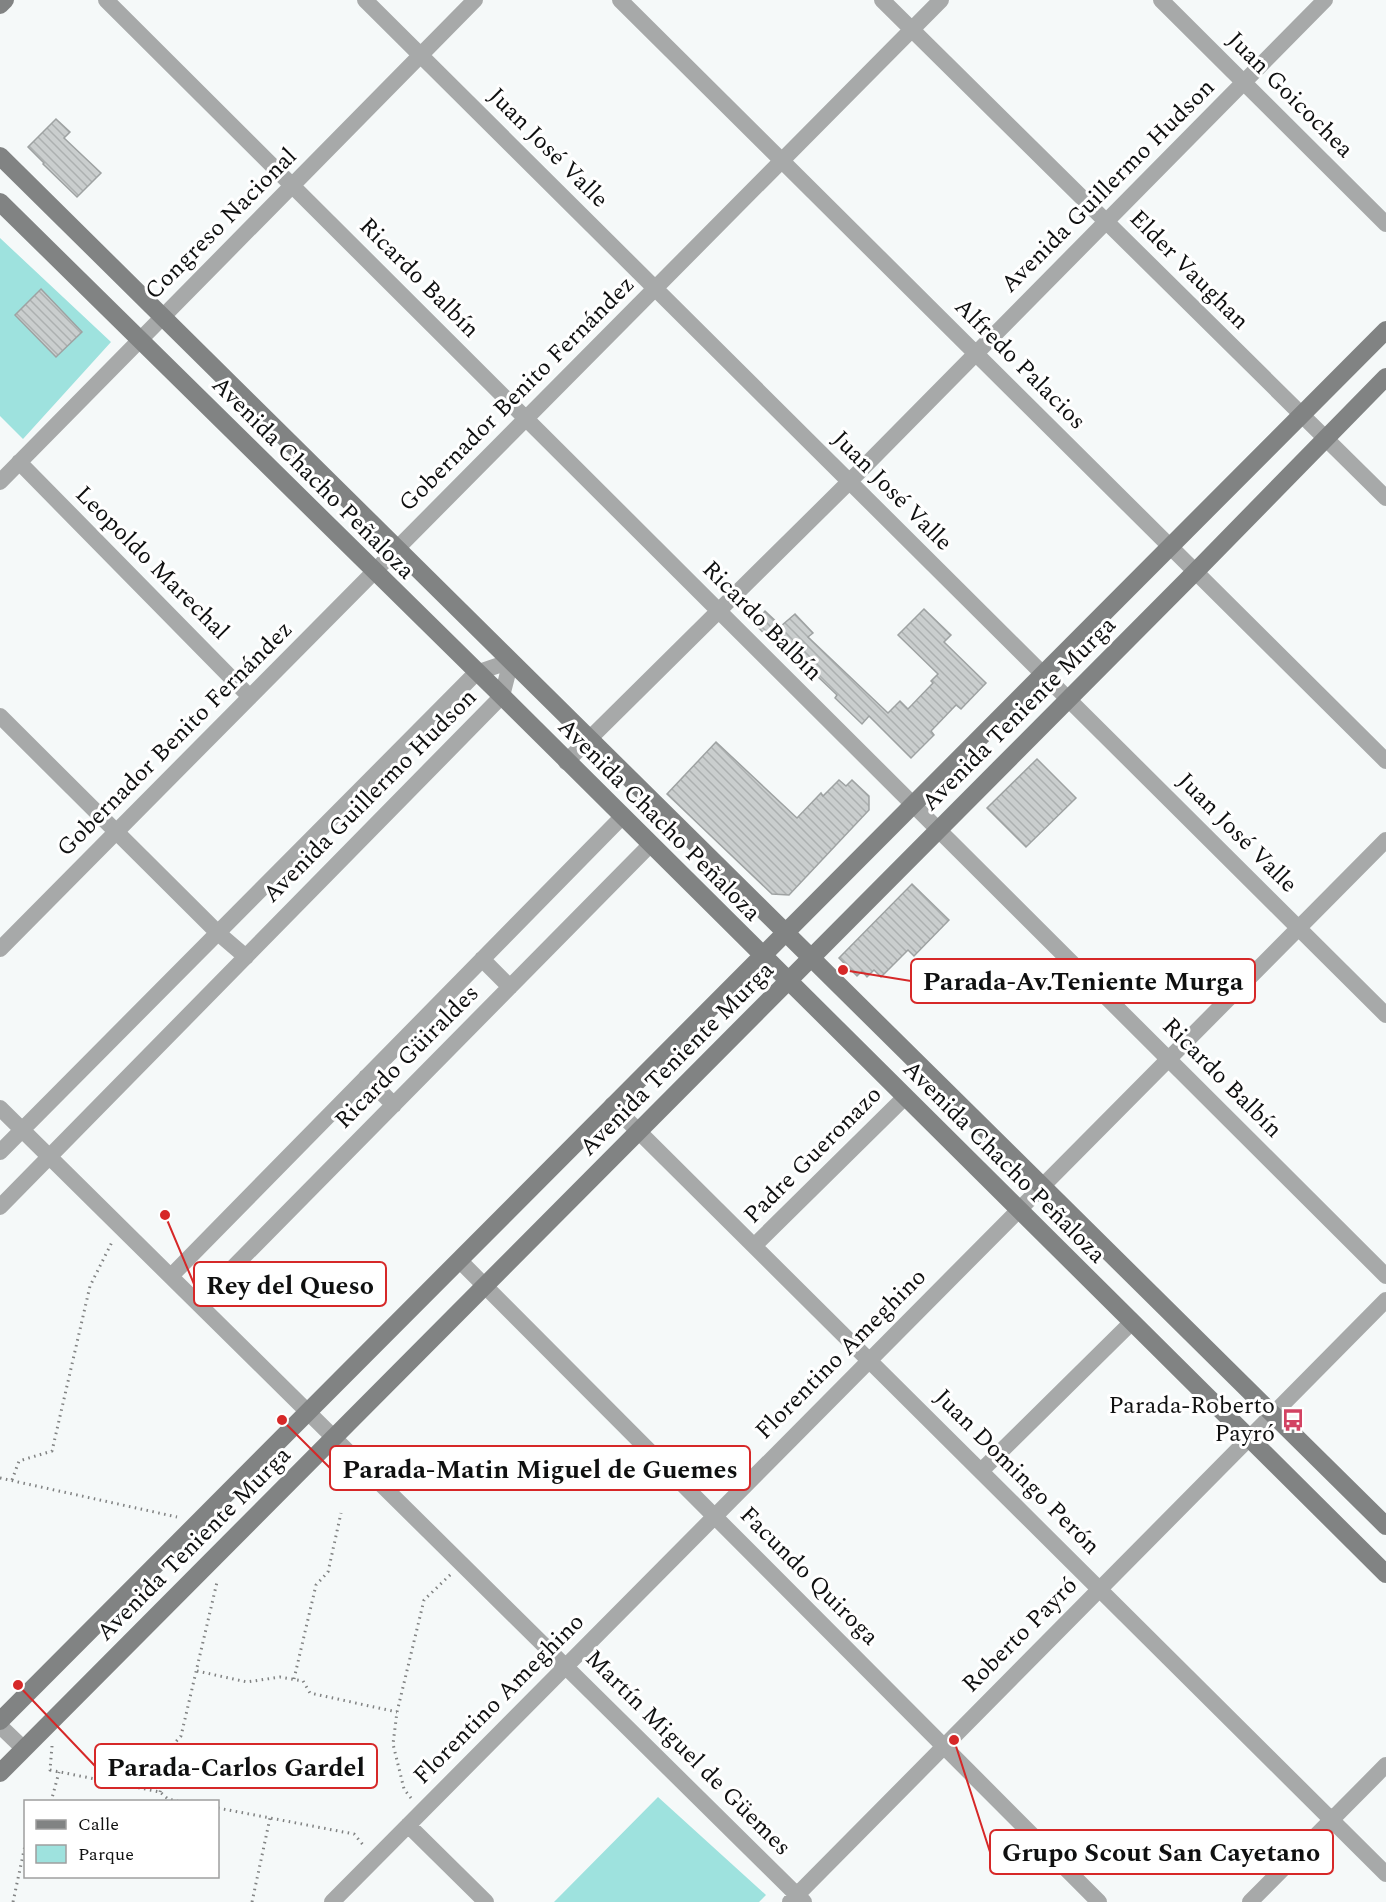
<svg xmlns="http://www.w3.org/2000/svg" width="1386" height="1902" viewBox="0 0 1386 1902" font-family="Spectral,serif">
<defs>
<pattern id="building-back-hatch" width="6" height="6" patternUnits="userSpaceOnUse" patternTransform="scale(1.5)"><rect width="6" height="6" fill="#cacece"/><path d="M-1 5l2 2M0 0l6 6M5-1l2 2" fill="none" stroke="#acb0b0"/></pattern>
</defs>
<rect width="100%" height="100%" fill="#f5f9f9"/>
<!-- park -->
<path fill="#9ee2de" d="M0,238L111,342L23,439L0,416Z
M658,1797L766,1895L759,1902H554Z"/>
<!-- building -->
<path fill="url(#building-back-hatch)" stroke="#9ea2a2" stroke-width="1.5" d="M56,119L70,132L64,138L101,173L77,197L43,164L44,163L28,147Z
M41,289L82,332L56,357L15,315Z
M924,609L951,635L944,642L986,683L961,709L956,705L931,731L934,735L911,758L869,716L862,724L835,698L837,695L792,652L787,657L754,623L765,611L781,626L795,614L813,633L808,637L888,713L900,701L908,709L933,683L931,681L938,674L898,635Z
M716,742L797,818L821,793L823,796L839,780L846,786L852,780L869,796V810L789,895L772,894L667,794Z
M1037,759L1076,798L1026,847L987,808Z
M912,884L949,920L914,956L908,950L881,977L874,970L867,977L862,971L857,976L839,958Z"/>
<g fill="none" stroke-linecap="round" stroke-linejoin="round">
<!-- path -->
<path stroke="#808282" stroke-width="3" stroke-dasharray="1.5 4.5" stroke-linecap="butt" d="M0,1478L177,1517
M12,1480L19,1461L52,1451L90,1286L112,1242
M197,1671L247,1682L280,1677L303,1681L310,1693L397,1712
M294,1679L316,1585L328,1572L341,1513
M52,1746L50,1770L160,1792L168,1799L181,1802
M160,1792L172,1746L181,1736L217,1582
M411,1798L404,1789L393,1744L397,1712L424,1600L451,1574
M51,1802L59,1772
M218,1808L354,1834L364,1846
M13,1902L26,1841
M252,1902L270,1818"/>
<!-- street -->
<path stroke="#a7a9a9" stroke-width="16" d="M106,0L1386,1276
M365,0L1386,1015
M620,0L1386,761
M882,0L1386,498
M1161,0L1386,224
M19,462L250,697
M0,482L475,0
M0,716L218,933L246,957
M566,762L849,482L1325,0
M0,949L941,0
M482,959L510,987
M366,1077L394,1105
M612,1105L1386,1874
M0,1108L804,1902
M0,1152L476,673L511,661
M0,1207L502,696L511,661
M754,1246L905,1097
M459,1260L1099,1902
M171,1276L622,817
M198,1303L650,845
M981,1471L1132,1322
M0,1726L24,1749
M408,1825L486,1902
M332,1902L1386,840
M790,1902L1386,1300
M1250,1902L1386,1765"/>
<!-- secondary -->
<path stroke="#818383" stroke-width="18" d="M0,5L5,0
M0,156L1386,1526
M0,202L502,696L1386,1574
M0,1721L1386,330
M0,1773L1195,572L1386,377"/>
</g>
<!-- icons -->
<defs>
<g id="bus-bare" transform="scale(1.8)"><path d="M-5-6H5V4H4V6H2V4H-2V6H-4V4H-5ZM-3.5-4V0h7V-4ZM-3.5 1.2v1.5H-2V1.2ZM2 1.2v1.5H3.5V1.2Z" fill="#d24262" stroke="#fff" stroke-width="2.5" paint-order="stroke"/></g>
</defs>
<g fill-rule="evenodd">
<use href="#bus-bare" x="1293" y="1420"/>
</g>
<g text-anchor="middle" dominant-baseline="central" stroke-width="6" stroke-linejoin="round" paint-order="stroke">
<!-- street labels -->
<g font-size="24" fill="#0f1010" stroke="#fff">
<text transform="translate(1290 95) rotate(45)">Juan Goicochea</text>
<text transform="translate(548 148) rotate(45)">Juan José Valle</text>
<text transform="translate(1108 186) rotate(-45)">Avenida Guillermo Hudson</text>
<text transform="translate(221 224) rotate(-45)">Congreso Nacional</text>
<text transform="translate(1189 270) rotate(45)">Elder Vaughan</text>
<text transform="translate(419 278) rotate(45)">Ricardo Balbín</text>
<text transform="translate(1020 364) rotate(45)">Alfredo Palacios</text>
<text transform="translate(517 394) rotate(-45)">Gobernador Benito Fernández</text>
<text transform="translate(313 478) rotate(45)">Avenida Chacho Peñaloza</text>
<text transform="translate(892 491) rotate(45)">Juan José Valle</text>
<text transform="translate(152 563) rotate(45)">Leopoldo Marechal</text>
<text transform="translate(762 621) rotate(45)">Ricardo Balbín</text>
<text transform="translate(1019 714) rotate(-45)">Avenida Teniente Murga</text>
<text transform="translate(175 739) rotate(-45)">Gobernador Benito Fernández</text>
<text transform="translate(370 796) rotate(-45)">Avenida Guillermo Hudson</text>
<text transform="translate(659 820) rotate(45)">Avenida Chacho Peñaloza</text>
<text transform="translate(1237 833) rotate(45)">Juan José Valle</text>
<text transform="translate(407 1057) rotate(-45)">Ricardo Güiraldes</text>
<text transform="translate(677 1059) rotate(-45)">Avenida Teniente Murga</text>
<text transform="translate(1222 1078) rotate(45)">Ricardo Balbín</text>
<text transform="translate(813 1155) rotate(-45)">Padre Gueronazo</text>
<text transform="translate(1004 1162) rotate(45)">Avenida Chacho Peñaloza</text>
<text transform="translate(841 1354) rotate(-45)">Florentino Ameghino</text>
<text transform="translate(1017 1472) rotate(45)">Juan Domingo Perón</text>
<text transform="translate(194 1544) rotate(-45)">Avenida Teniente Murga</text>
<text transform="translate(809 1576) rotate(45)">Facundo Quiroga</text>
<text transform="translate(1020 1635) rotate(-45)">Roberto Payró</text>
<text transform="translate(499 1699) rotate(-45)">Florentino Ameghino</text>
<text transform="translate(688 1753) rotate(45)">Martín Miguel de Güemes</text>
</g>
<!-- poi labels -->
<g font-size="24" fill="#0f1010" stroke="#fff" text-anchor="end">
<text x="1275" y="1406">Parada-Roberto<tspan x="1275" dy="28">Payró</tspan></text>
</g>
</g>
<!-- callouts -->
<path fill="none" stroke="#d62828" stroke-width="2" d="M843 970L911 981M165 1215L194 1284M282 1420L330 1468M18 1685L95 1766M954 1740L990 1852"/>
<g fill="#d62828" stroke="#fff" stroke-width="2">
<circle cx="843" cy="970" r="6"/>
<circle cx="165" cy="1215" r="6"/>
<circle cx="282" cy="1420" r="6"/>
<circle cx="18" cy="1685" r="6"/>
<circle cx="954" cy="1740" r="6"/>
</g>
<g fill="#fff" stroke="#d62828" stroke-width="2">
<rect x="911" y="959" width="344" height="44" rx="6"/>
<rect x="194" y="1262" width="192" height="44" rx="6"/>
<rect x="330" y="1446" width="420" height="44" rx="6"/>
<rect x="95" y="1744" width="282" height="44" rx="6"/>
<rect x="990" y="1830" width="343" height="44" rx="6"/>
</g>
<g font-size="26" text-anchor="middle" font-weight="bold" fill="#0f1010">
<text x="1083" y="990">Parada-Av.Teniente Murga</text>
<text x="290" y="1294">Rey del Queso</text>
<text x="540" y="1478">Parada-Matin Miguel de Guemes</text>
<text x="236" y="1776">Parada-Carlos Gardel</text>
<text x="1161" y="1861">Grupo Scout San Cayetano</text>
</g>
<!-- legend -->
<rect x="24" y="1800" width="195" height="78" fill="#ffffff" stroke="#9f9f9f" stroke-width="1.5"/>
<rect x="36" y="1820" width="30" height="9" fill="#818383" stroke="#9f9f9f" stroke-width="1.5"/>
<text x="78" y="1830" font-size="18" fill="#0f1010">Calle</text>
<rect x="36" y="1845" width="30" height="18" fill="#9ee2de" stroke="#9f9f9f" stroke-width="1.5"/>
<text x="78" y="1860" font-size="18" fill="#0f1010">Parque</text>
</svg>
